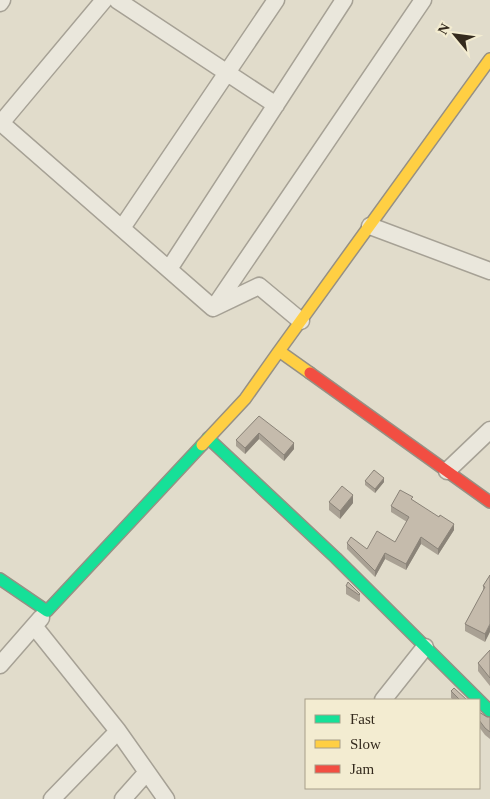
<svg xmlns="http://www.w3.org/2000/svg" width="490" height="799" viewBox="0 0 490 799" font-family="'Times New Roman',serif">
<rect width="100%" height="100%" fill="#e1dccb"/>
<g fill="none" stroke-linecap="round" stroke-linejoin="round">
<!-- street casing -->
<g stroke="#a6a195" stroke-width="19">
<path id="street" d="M117,0L276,105
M0,3L2,0
M0,122L213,308L259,286L301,321
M1,123L104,0
M370,226L490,271
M122,228L276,0
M169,269L344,0
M215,306L423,0
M447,471L490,430
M34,626L118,731L166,799
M0,665L41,618
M383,700L425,647
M52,799L118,731
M123,799L147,772"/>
</g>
<!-- fast casing -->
<g stroke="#969084" stroke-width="14">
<path id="fast" d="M208,438L336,558L490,711
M0,579L47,611L202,445"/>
</g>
<!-- slow casing -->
<g stroke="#969084" stroke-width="14">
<path id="slow" d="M310,373L279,351L490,59
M202,445L245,399L279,351"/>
</g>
<!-- jam casing -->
<g stroke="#969084" stroke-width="14">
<path id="jam" d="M310,373L490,502"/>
</g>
<!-- street -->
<use href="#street" stroke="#eae7dc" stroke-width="16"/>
<!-- fast -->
<use href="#fast" stroke="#16e098" stroke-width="11"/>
<!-- slow -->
<use href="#slow" stroke="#ffcf43" stroke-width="11"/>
<!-- jam -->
<use href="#jam" stroke="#f24e42" stroke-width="11"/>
</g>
<!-- wall -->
<path fill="#a9a194" d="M259,416L294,449L284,461L259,439L245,454L236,446V440Z
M365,481L384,482L375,493L365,485Z
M413,500L454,530L438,555L421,544L406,570L385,559L375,577L347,549V543L367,549L395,542L407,522L391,512V506Z
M329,502L353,503L340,519L329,510Z
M490,575L485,642L465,631V624L483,592V586Z
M346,586L360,594V601L359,602L346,594Z
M490,650V686L478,671V663Z
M451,691L467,700H453L451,698Z
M479,712L487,717H490V739L485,735L479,727Z"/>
<!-- shaded-wall -->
<path fill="#8a8378" d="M259,433V439L245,454V448Z
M294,443V449L284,461V455Z
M384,478V482L375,493V489Z
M353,495V503L340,519V511Z
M454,524V530L438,555V549Z
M421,537V544L406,570V564Z
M385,553V559L375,577V571Z
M490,624V632L485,642V634Z"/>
<!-- building -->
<path fill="#c5bbac" stroke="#8a8378" d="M259,416L294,443L284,455L259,433L245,448L236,440Z
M374,470L384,478L375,489L365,481Z
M342,486L353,495L340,511L329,502Z
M400,490L413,497L411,499L439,517L440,515L454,524L438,549L421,537L406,564L385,553L375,571L347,543L351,537L367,549L377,531L395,542L409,517L391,506Z
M490,575V624L485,634L465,624L485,587L483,586Z
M348,582L360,594L359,595L346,586Z
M490,650V678L478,663Z
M454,688L467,700H460L451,691Z
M479,712L487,717H490V732L485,728L479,720Z"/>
<!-- legend -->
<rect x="305" y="699" width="175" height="90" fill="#f3ecd1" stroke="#a79e89"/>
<rect x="315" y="715" width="25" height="8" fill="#16e098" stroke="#a79e89"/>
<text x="350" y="724" font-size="15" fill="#342a1d">Fast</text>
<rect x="315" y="740" width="25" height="8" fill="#ffcf43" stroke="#a79e89"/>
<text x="350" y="749" font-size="15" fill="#342a1d">Slow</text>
<rect x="315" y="765" width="25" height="8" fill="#f24e42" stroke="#a79e89"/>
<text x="350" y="774" font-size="15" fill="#342a1d">Jam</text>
<!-- north arrow -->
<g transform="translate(455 35) rotate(299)" stroke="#f3ecd1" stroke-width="4" paint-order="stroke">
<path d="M0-4L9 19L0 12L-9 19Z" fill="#342a1d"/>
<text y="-8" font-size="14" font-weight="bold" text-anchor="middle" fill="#342a1d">N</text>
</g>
</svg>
